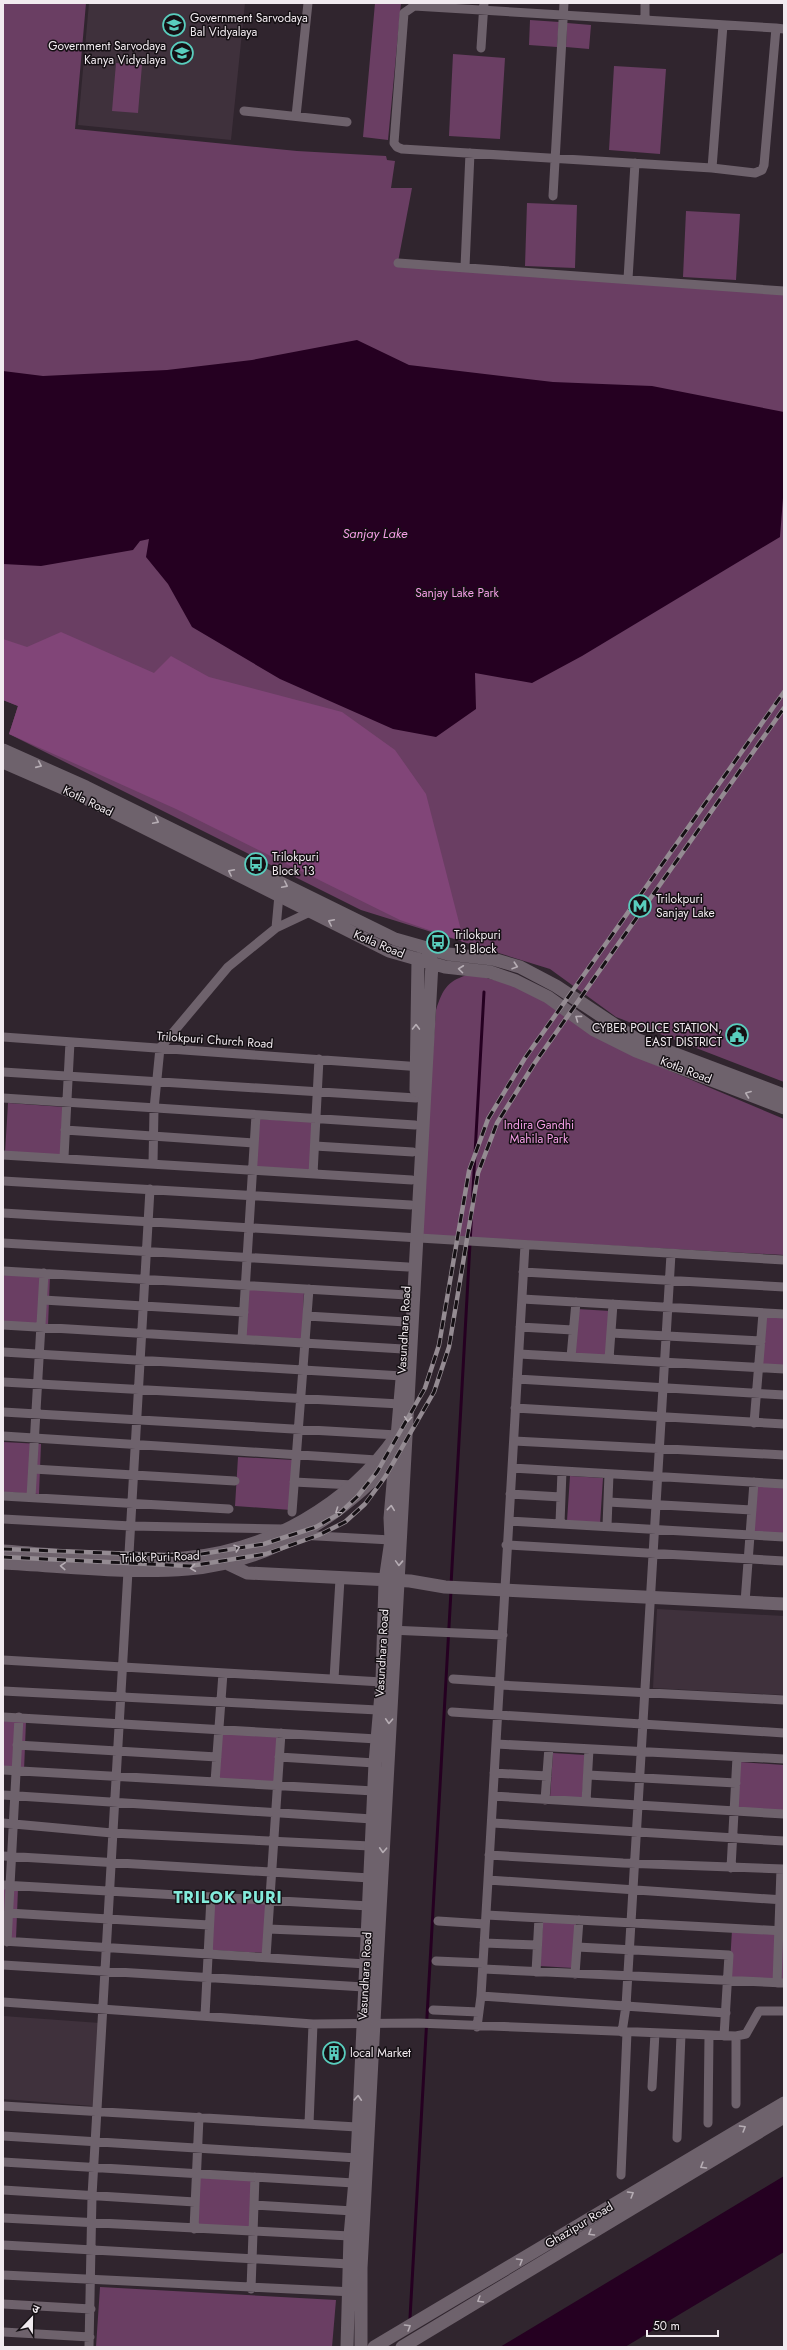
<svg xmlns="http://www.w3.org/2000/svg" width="787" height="2350" viewBox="0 0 787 2350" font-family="Jost,'Noto Sans Devanagari',sans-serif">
<rect width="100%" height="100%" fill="#30252e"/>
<!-- built -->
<path fill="#3f313c" d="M89,3H245L231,140L78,125Z
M657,1609L784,1616V1695L653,1688Z
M3,2016L100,2023L93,2106L3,2099Z"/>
<!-- green -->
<path fill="#6a3e63" d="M3,3H86L75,129L297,151L386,156L387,160L395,161L391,188H412L398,262L784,291V1082L616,1017L550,969L361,910L9,734L18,706L3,700Z
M375,3H401L388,140L363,137Z
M530,20L559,22L557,47L529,45Z
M567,23L591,25L589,49L566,47Z
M453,54L505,58L500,139L449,136Z
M116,63L142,65L138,113L112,111Z
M614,66L666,69L660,154L609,150Z
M527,203L577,205L575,268L525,266Z
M686,211L740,214L736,280L683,277Z
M471,974L518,986L637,1057L784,1119V1255L419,1235L436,1010C443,988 448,980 471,974Z
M8,1103L64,1107L62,1157L5,1153Z
M258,1119L314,1122L312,1172L255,1168Z
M3,1273L50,1276L48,1326L3,1323Z
M248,1288L304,1291L302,1341L245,1337Z
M577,1309L610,1311L607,1356L574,1354Z
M765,1317L784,1318V1368L762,1367Z
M3,1442L41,1444L39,1494L3,1492Z
M238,1457L294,1460L291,1510L235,1506Z
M570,1476L603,1478L600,1524L567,1521Z
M756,1484L784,1486V1536L752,1534Z
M3,1720L26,1721L24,1771L3,1770Z
M222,1732L278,1735L275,1785L219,1782Z
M553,1753L585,1755L582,1800L550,1798Z
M740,1762L784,1765V1815L737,1812Z
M3,1888L18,1889L16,1939L3,1938Z
M212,1900L268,1903L266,1953L209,1950Z
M543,1921L576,1923L573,1968L540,1966Z
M732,1930L784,1933V1983L729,1980Z
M198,2176L254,2180L251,2230L195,2226Z
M100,2287L336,2300L332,2347H96Z"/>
<!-- forest -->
<path fill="#814578" d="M61,632L154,673L171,656L209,677L342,712L395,750L426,794L464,942L400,920L176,809L9,734L18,706L3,700V639L27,647Z"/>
<!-- water -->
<path fill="#250021" d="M357,340L409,365L553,382L652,386L784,412V485L780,537L582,656L532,683L475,673L476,709L436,737L393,729L280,679L192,627L168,584L146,557L149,539L140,541L133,550L41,566L3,564V371L43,376L167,370L252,360Z
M784,2176V2252L625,2347H500Z"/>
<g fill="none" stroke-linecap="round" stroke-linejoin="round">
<!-- stream -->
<path stroke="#250021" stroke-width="3" d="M451,1585L484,992
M410,2318L451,1591"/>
<!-- street -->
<path stroke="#6e626c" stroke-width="9" d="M645,20V3
M776,28L764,165L762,170L755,173L712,168L402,149L397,147L394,143L404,13L414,6C535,13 655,21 776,28L784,29
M481,48L484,3
M244,111L347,122
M296,116L308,3
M712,168L723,25
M553,196L564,3
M398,263L784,291
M465,267L470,153
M628,279L635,163
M276,928L279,895
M3,1037L422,1067
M3,1072L416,1098
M3,1098L415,1125
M65,1130L254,1143
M315,1146L413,1152
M3,1155L412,1180
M64,1157L70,1042
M153,1164L154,1109L160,1048L228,967L276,928L310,912
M313,1174L319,1059
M3,1181L411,1205
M3,1213L784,1260
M3,1243L408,1267
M3,1271L407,1295
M523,1272L784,1287
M522,1299L784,1314
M43,1300L244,1312
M307,1316L406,1322
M3,1325L403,1349
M520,1327L573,1330
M611,1333L761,1341
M242,1339L256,1115
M3,1352L402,1376
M519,1354L784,1369
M571,1357L576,1302
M609,1359L613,1304
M517,1379L784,1395
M3,1382L400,1404
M515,1408L784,1424
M3,1412L397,1435
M754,1423L763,1313
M3,1436L377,1460
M514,1441L784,1455
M512,1468L784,1484
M33,1469L235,1481
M294,1482L353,1485
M510,1494L561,1497
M3,1496L229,1509
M31,1497L44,1273
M608,1502L752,1510
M292,1512L309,1289
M3,1519L131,1526L283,1529
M509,1521L784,1537
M560,1523L562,1471
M607,1526L609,1474
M299,1535L391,1540
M506,1545L784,1561
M745,1602L754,1482
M390,1630L503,1635
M3,1660L382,1682
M334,1679L340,1579
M453,1679L500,1682
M500,1685L784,1700
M3,1691L378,1710
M452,1712L784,1733
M3,1717L377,1739
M496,1744L784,1759
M17,1745L217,1757
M279,1757L375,1763
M3,1770L374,1791
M494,1773L547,1776
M588,1775L736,1783
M215,1782L223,1673
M3,1795L372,1819
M493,1796L784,1814
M545,1800L549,1747
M586,1802L589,1749
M3,1823L112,1833L370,1846
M492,1823L784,1841
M489,1855L623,1863L784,1869
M3,1856L370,1878
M731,1868L737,1757
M488,1880L784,1900
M3,1885L369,1906
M8,1913L209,1925
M486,1915L784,1931
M438,1921L485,1924
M268,1929L367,1933
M3,1941L366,1964
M7,1942L19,1717
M484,1943L537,1945
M577,1947L729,1955L724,2036
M266,1957L281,1733
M436,1961L483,1963
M3,1965L364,1987
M483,1969L784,1983
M536,1972L539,1918
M575,1974L579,1920
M777,1983L781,1869
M481,1996L726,2013
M3,2002L313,2024L418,2023L736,2036L746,2034L759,2011H784
M433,2010L479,2012
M205,2016L211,1897
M477,2027L481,1996L488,1880L525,1245
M622,2032L626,2006L671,1254
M736,2036V2104
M652,2087L655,2033
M3,2106L357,2127
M708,2123L709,2035
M309,2124L313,2024
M3,2136L357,2158
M677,2138L681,2034
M3,2162L354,2183
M621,2175L627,2032
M3,2190L195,2202
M254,2205L353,2211
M3,2218L350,2236
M194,2229L199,2117
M3,2245L349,2264
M3,2275L354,2292
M251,2289L255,2177
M3,2304L91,2309
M3,2332L90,2337
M89,2347L92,2196L150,1189"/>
<!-- secondary -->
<path stroke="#6e626c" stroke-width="13" d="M3,750L86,787L395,939L448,954L493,959L520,967L556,986L636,1039L784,1095
M3,762L81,796L389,951L445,967L490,972L516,981L548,997L594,1030L636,1051L784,1108
M416,1090L418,959
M3,1551C63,1555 124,1564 184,1558C268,1551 349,1505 397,1435
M219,1553L226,1563L247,1573L410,1581L445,1587L784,1604
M3,1563C64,1566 127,1574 188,1569C270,1562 344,1516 396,1455
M347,2347L350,2236L357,2158L375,1763L382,1682L385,1581L391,1540L390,1518L402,1379
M361,2347V2268L377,1965L432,963L427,949
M374,2347L784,2103
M402,2347L784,2117"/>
<!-- rail casing -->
<g stroke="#948b92" stroke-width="4.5">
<path id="rail" d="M3,1549L189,1556L264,1544L316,1527L339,1514L357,1497L377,1472L425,1388L439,1345L469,1171L488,1119L525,1058L784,692
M3,1557L190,1566L266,1554L319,1535L345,1522L365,1504L385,1477L434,1392L449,1347L478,1173L497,1123L534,1064L784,708"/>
</g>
<!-- rail -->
<use href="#rail" stroke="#151014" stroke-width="3" stroke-dasharray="9" stroke-linecap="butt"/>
</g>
<!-- one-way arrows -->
<defs><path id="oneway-chevron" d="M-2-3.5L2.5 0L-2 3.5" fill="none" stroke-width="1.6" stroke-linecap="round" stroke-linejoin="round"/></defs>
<g stroke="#b6adb4">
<use href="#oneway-chevron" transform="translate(39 765) rotate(24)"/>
<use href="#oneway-chevron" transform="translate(156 821) rotate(26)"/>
<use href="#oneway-chevron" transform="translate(231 872) rotate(-153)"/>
<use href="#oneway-chevron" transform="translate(285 885) rotate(26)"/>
<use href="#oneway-chevron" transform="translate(331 922) rotate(-154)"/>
<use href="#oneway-chevron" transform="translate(515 966) rotate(18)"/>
<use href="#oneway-chevron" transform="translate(461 969) rotate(-173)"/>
<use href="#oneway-chevron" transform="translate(578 1018) rotate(-144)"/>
<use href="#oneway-chevron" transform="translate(416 1027) rotate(-89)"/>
<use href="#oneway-chevron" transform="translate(748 1094) rotate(-159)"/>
<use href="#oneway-chevron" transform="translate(408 1419) rotate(94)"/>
<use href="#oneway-chevron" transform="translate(391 1508) rotate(-84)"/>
<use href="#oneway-chevron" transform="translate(338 1511) rotate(145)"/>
<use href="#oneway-chevron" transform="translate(237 1548) rotate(-18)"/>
<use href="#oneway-chevron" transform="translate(399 1563) rotate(92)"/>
<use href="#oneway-chevron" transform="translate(63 1566) rotate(-177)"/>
<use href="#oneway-chevron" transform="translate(193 1568) rotate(173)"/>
<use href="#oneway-chevron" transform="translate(389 1721) rotate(93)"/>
<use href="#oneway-chevron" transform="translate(383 1850) rotate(93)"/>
<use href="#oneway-chevron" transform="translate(358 2098) rotate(-87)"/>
<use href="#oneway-chevron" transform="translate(743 2128) rotate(-31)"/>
<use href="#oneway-chevron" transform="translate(703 2166) rotate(149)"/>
<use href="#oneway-chevron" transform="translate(631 2194) rotate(-31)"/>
<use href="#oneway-chevron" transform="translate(591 2233) rotate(149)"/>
<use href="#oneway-chevron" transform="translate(520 2261) rotate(-31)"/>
<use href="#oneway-chevron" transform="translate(480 2300) rotate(149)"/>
<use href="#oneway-chevron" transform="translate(408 2327) rotate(-31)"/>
</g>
<!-- icons -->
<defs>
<g id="school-ring" transform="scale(1.15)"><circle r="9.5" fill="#151014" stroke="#59cebe" stroke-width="1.5"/><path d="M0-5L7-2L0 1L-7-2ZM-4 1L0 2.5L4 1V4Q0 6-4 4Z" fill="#59cebe"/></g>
<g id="bus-ring" transform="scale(1.15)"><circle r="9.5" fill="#151014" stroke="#59cebe" stroke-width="1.5"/><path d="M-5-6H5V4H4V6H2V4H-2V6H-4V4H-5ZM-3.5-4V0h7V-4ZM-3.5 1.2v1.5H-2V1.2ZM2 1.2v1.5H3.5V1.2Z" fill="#59cebe"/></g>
<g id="metro-ring" transform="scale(1.15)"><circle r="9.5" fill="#151014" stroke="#59cebe" stroke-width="1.5"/><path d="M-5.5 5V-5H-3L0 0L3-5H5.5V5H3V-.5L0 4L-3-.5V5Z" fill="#59cebe"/></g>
<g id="civic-ring" transform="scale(1.15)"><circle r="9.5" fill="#151014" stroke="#59cebe" stroke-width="1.5"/><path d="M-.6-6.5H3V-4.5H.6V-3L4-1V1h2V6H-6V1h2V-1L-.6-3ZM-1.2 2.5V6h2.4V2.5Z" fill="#59cebe"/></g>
<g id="building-ring" transform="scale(1.15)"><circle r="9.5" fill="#151014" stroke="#59cebe" stroke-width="1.5"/><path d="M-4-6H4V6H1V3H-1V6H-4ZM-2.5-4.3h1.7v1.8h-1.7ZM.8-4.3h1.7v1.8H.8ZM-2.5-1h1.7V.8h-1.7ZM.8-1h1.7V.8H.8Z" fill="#59cebe"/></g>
</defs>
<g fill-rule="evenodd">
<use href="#school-ring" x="174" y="25"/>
<use href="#school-ring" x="182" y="53"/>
<use href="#bus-ring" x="256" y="864"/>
<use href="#metro-ring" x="640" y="906"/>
<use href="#bus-ring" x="438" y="942"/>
<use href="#civic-ring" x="737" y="1035"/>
<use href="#building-ring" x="334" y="2053"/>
</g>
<g text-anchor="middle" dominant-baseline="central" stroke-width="3" stroke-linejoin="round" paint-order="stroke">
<!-- poi labels -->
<g font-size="12" fill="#f1eaef" stroke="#151014" text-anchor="start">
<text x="190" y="18">Government Sarvodaya<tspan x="190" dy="14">Bal Vidyalaya</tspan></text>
<text x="166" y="46" text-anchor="end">Government Sarvodaya<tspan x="166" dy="14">Kanya Vidyalaya</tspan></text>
<text x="272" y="857">Trilokpuri<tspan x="272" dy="14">Block 13</tspan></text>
<text x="656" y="899">Trilokpuri<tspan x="656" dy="14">Sanjay Lake</tspan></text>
<text x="454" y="935">Trilokpuri<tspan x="454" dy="14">13 Block</tspan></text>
<text x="722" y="1028" text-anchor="end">CYBER POLICE STATION,<tspan x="722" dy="14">EAST DISTRICT</tspan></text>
<text x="350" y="2053">local Market</text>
</g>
<!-- park labels -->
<g font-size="12" fill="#f49ee6" stroke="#151014">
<text x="457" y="593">Sanjay Lake Park</text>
<text x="539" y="1125">Indira Gandhi<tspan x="539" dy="14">Mahila Park</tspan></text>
</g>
<!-- street labels -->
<g font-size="12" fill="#f1eaef" stroke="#151014">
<text transform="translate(88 801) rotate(26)">Kotla Road</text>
<text transform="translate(379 944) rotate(23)">Kotla Road</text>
<text transform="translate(215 1040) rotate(4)">Trilokpuri Church Road</text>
<text transform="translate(686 1070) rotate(21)">Kotla Road</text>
<text transform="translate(404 1330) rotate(-87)">Vasundhara Road</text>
<text transform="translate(160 1557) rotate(-2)">Trilok Puri Road</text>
<text transform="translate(382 1653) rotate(-87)">Vasundhara Road</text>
<text transform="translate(365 1976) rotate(-87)">Vasundhara Road</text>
<text transform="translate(579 2225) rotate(-31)">Ghazipur Road</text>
</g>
<!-- water labels -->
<g font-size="13" font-style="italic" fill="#f59ee6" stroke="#151014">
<text x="375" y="533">Sanjay Lake</text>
</g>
<!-- district labels -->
<g font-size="16" font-weight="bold" letter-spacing="1" fill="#83ebdb" stroke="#151014">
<text x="228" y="1897">TRILOK PURI</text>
</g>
</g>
<!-- border -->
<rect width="787" height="2350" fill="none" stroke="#f1eaef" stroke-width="8"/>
<!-- north arrow -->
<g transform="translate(32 2318) rotate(22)" stroke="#151014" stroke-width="3" paint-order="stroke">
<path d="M0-3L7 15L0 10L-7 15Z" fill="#f1eaef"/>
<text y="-6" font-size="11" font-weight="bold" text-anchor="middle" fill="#f1eaef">उ</text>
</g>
<!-- scale -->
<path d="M647 2330v6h71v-6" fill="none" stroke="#f1eaef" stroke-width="2"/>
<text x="653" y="2330" font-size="12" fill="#f1eaef" stroke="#151014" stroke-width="3" paint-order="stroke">50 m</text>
</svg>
